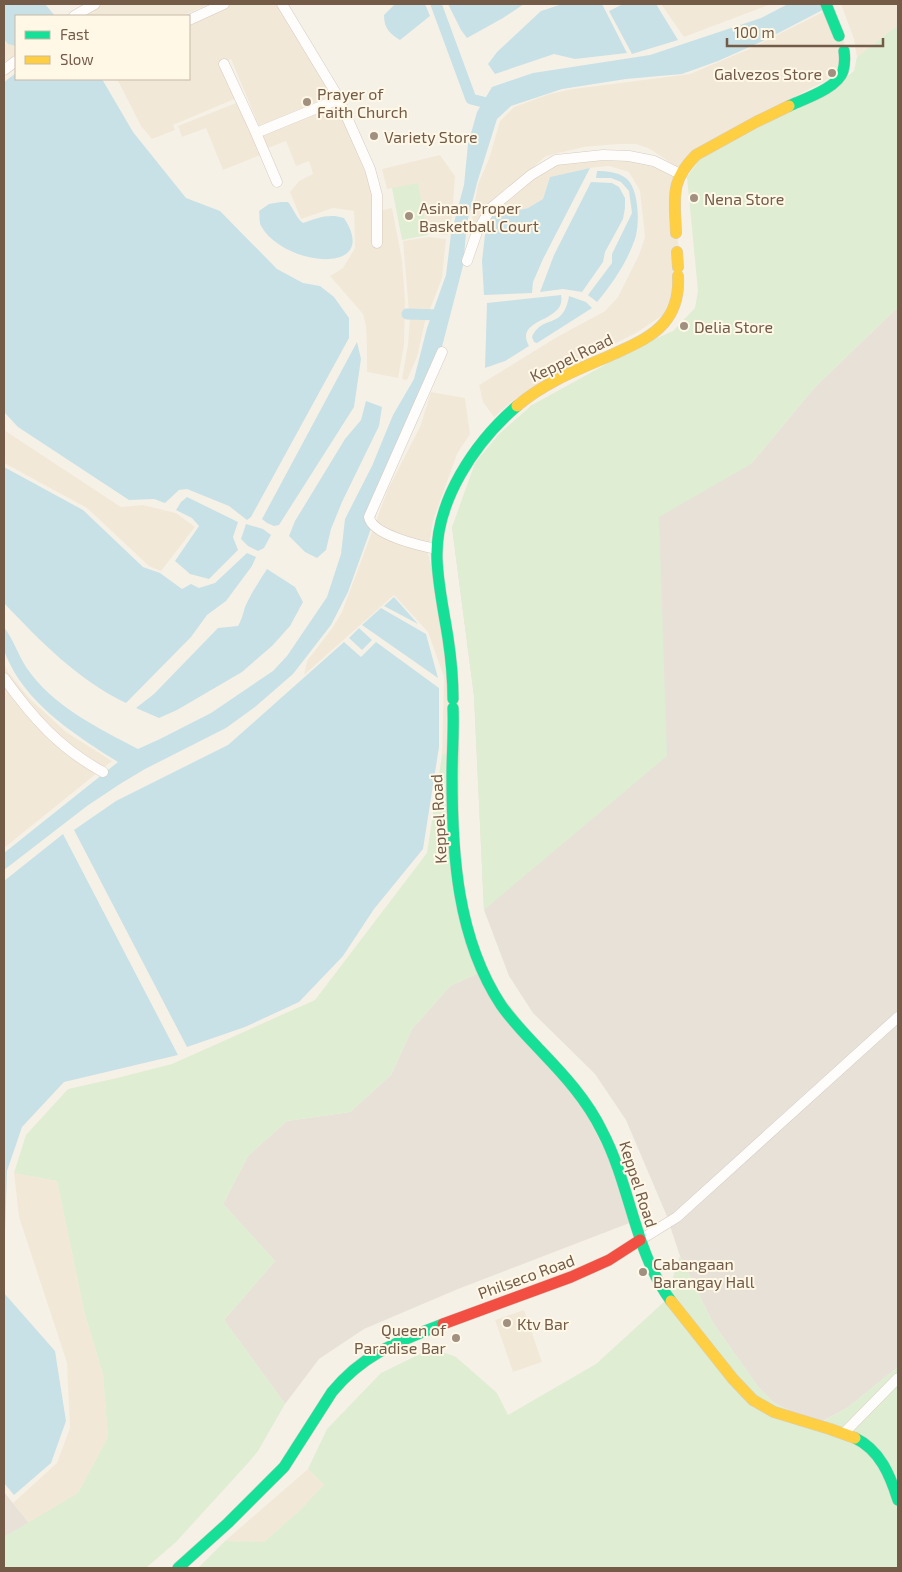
<svg xmlns="http://www.w3.org/2000/svg" width="902" height="1572" viewBox="0 0 902 1572" font-family="'Exo 2',sans-serif">
<rect width="100%" height="100%" fill="#f6f1e7"/>
<!-- residential -->
<path fill="#f2e8d7" d="M99,4H210L181,16H80Z
M226,4H282L310,51L331,96L259,126L231,59L225,62L239,97L173,125L175,130L152,139L141,126L117,79H189V21Z
M661,4H771L684,37Z
M841,4H898V25L857,57L854,39Z
M829,9L844,40L846,61L840,71L823,82L777,106L677,167L650,149L636,144H618L584,147L546,156L489,206L476,232L470,231L478,184L489,159L500,121L514,107L550,94L573,89L690,74L747,50Z
M4,24L16,38V55L4,62Z
M336,100L368,180L373,200L379,211L392,208L402,260L405,301L404,345L398,378L367,372V348L366,326L363,314L330,276L343,268L355,248L354,211L333,208L301,219L290,192L299,181L313,174L309,161L296,166L286,141L268,148L261,131Z
M241,101L263,154L223,170L206,128L182,137L178,126Z
M440,155L455,176L452,217L448,235L428,233L418,184L387,189L382,169Z
M634,157L674,175L676,218L681,278L663,315L636,333L546,378L511,402L494,417L483,402L479,385L557,337L605,311L618,297L639,255L645,237L640,191L629,172L609,166L590,168L550,177L543,199L528,208L487,217L491,208L562,159Z
M429,237L446,239L442,278L429,312H409L403,241Z
M410,316L426,317L417,357L407,380L402,379L408,344Z
M431,392L465,398L470,434L457,454L433,521L428,553L441,604L459,694L460,747L442,755L444,677L428,632L394,595L304,675L307,661L333,627L342,612L388,489L420,427Z
M4,430L121,507L143,505L176,513L195,527L161,571L149,566L87,508L4,463Z
M4,663L8,672L29,698L66,732L112,761L4,848Z
M14,1173L57,1181L85,1315L103,1374L108,1437L78,1493L29,1523L13,1503L57,1463L70,1428L67,1363L19,1217Z
M524,1310L542,1362L513,1372L495,1320Z
M308,1469L324,1485L297,1513L264,1542L225,1541Z"/>
<!-- industrial -->
<path fill="#e8e1d8" d="M898,307V1367L847,1408L823,1421L792,1412L773,1402L759,1388L713,1323L680,1256L666,1214L626,1120L595,1074L533,1013L509,976L484,910L474,696L452,527L531,405L751,464L815,387Z
M483,971L572,1086L640,1219L458,1289L364,1329L319,1359L285,1404L224,1320L275,1261L223,1204L248,1156L287,1121L350,1112L391,1075L412,1029L450,986Z
M4,1492L29,1523L4,1537Z"/>
<!-- green -->
<path fill="#dfedd2" d="M898,25V307L815,387L751,464L659,517L667,756L484,910L474,696L452,527L475,463L499,434L532,405L641,345L673,331L695,308L698,291L687,177L699,160L835,86L854,71L857,57Z
M418,183L428,235L402,240L392,188Z
M460,747L457,891L483,971L450,986L412,1029L391,1075L350,1112L287,1121L248,1156L223,1204L275,1261L224,1320L285,1404L258,1451L248,1463L176,1542L146,1568H4V1537L78,1493L108,1437L103,1374L85,1315L57,1181L14,1173L26,1135L68,1089L117,1078L172,1064L315,1000L427,853L442,755Z
M680,1256L713,1323L759,1388L773,1402L792,1412L824,1421L847,1408L898,1367V1568H198L225,1541L264,1542L297,1513L324,1485L308,1469L327,1429L381,1373L432,1348L456,1357L497,1393L508,1415L596,1364L665,1301Z"/>
<!-- water -->
<path fill="#c8e1e6" d="M4,4H45L55,16H16V46L8,44L4,39Z
M395,4H425L430,16L400,40C389,33 384,28 384,15Z
M448,4H524L503,18L467,38L461,30Z
M562,4H602L627,53L575,59L554,54L495,74L488,64L497,52L541,11Z
M623,4H656L678,40L632,54L609,11Z
M788,4H834L765,40L718,61L682,74L626,79L562,89L511,106L497,119L477,183L467,223L463,266L432,385L416,424L386,487L348,592L331,625L293,674L255,707L226,728L145,769L120,784L87,806L4,870V853L118,762C78,737 31,707 10,664C8,660 5,654 4,650C3,643 4,634 4,627C13,639 18,654 26,667C52,706 98,728 138,749L160,739L211,713L273,671L287,656L327,597L341,554L345,519L372,466L393,415L414,379L427,328L446,275L451,234L464,185L468,144L477,112L492,87L533,73L650,55L761,18Z
M16,73V79H102L133,132L186,198L220,211L277,269L303,283L320,286L334,297L349,318V338L251,517L247,520L229,506L187,489L179,490L165,503L154,499L129,500L18,427L4,412V82Z
M590,168L543,259L533,282L532,293L484,295L482,261L487,217L528,208L543,199L550,177Z
M597,171C607,171 619,172 627,179C639,190 640,224 635,239C627,262 613,283 597,302L588,295L612,263V254L632,213L629,191L621,182L611,178H596Z
M591,182L612,183L619,187L625,198V208L623,219L605,252L603,262L582,292L563,289L540,292L554,255Z
M281,202H288C294,209 296,218 303,223C317,218 329,213 344,218C382,276 284,267 261,226C259,222 260,216 259,211L269,204Z
M561,295C567,323 513,317 529,346L505,361L485,368L487,303Z
M569,296L586,302L592,308L537,343L534,342L532,337C543,313 563,331 569,296Z
M357,342L361,359L354,407L279,525L274,526L267,523L262,519Z
M366,401L382,407L379,426L342,502L331,529L326,550L317,558L305,552L289,536L295,521L345,439L361,420Z
M4,467L83,510L143,567L160,573L182,589L191,584L199,588L215,583L247,553L256,557L252,566L226,601L207,615L191,637L126,703C78,680 40,641 4,603Z
M187,497L238,522L233,537L238,550L209,579L190,574L175,561L199,526L192,518L176,510L181,502Z
M246,524L263,529L271,535L264,548L258,551L248,546L241,539Z
M267,569L295,587L303,602L290,626L272,646L242,672L177,710L159,718L136,708L154,694L218,628L238,626C242,619 243,614 245,607C251,594 259,581 267,569Z
M394,597L418,624L384,606Z
M381,608L426,634L438,678L362,625Z
M359,628L372,640L362,650L349,638Z
M344,642L361,657L376,642L439,688V747L423,849L374,909L343,956L299,1002L245,1027L187,1047L74,830L116,801L228,745Z
M63,834L178,1055L64,1082L22,1127L7,1171L4,1267V881Z
M4,1293L55,1351L66,1421L51,1463L14,1495L4,1483Z"/>
<g fill="none" stroke-linecap="round" stroke-linejoin="round">
<!-- canal -->
<path stroke="#c8e1e6" stroke-width="11" d="M436,4L471,99L491,104
M407,314L440,315"/>
<!-- street casing -->
<g stroke="#d5ccc2" stroke-width="11">
<path id="street" d="M282,4L337,95L370,169L377,195V243
M74,16L95,4
M189,20L224,4
M224,64L256,133L277,182
M4,70L16,61
M256,133L339,99
M467,261L477,232L491,208L531,175L556,160L603,155L629,156L654,161L680,174
M437,549C421,546 372,535 369,517L442,352
M4,678C32,717 59,748 103,772
M640,1240L677,1217L898,1017
M845,1432L898,1378"/>
</g>
<!-- fast casing -->
<g stroke="#d6cdc4" stroke-width="12">
<path id="fast" d="M826,4L839,36
M789,106C804,99 838,88 843,71C845,64 845,58 844,51
M453,699C453,679 451,658 448,638C444,612 438,586 437,559C435,501 475,442 517,406
M453,708C454,731 452,753 452,776C452,854 457,938 501,1005C512,1021 527,1036 540,1050C564,1075 587,1100 602,1131C631,1186 634,1251 671,1301
M855,1438C880,1450 890,1475 898,1500
M178,1568L228,1523L284,1467L332,1392C364,1353 398,1342 443,1324"/>
</g>
<!-- slow casing -->
<g stroke="#d6cdc4" stroke-width="12">
<path id="slow" d="M676,233C675,198 669,182 696,155L756,122L789,106
M677,252L678,267
M517,406C546,381 582,368 616,353C633,345 652,337 664,323C676,309 679,293 678,276
M671,1301L733,1379L753,1400L774,1412L830,1429L855,1438"/>
</g>
<!-- jam casing -->
<g stroke="#d6cdc4" stroke-width="12">
<path id="jam" d="M443,1324L571,1277L609,1260L640,1240"/>
</g>
<!-- street -->
<use href="#street" stroke="#fefdfb" stroke-width="10"/>
<!-- fast -->
<use href="#fast" stroke="#16e098" stroke-width="11"/>
<!-- slow -->
<use href="#slow" stroke="#ffcf43" stroke-width="11"/>
<!-- jam -->
<use href="#jam" stroke="#f24e42" stroke-width="11"/>
</g>
<!-- markers -->
<g fill="#a19080" stroke="#fff8e7" stroke-width="2">
<circle cx="832" cy="73" r="5"/>
<circle cx="307" cy="102" r="5"/>
<circle cx="374" cy="136" r="5"/>
<circle cx="694" cy="198" r="5"/>
<circle cx="409" cy="216" r="5"/>
<circle cx="684" cy="326" r="5"/>
<circle cx="643" cy="1272" r="5"/>
<circle cx="507" cy="1323" r="5"/>
<circle cx="456" cy="1338" r="5"/>
</g>
<g text-anchor="middle" dominant-baseline="central" stroke-width="4" stroke-linejoin="round" paint-order="stroke">
<!-- poi labels -->
<g font-size="16" fill="#735b48" stroke="#fff8e7" text-anchor="start">
<text x="822" y="73" text-anchor="end">Galvezos Store</text>
<text x="317" y="93">Prayer of<tspan x="317" dy="18">Faith Church</tspan></text>
<text x="384" y="136">Variety Store</text>
<text x="704" y="198">Nena Store</text>
<text x="419" y="207">Asinan Proper<tspan x="419" dy="18">Basketball Court</tspan></text>
<text x="694" y="326">Delia Store</text>
<text x="653" y="1263">Cabangaan<tspan x="653" dy="18">Barangay Hall</tspan></text>
<text x="517" y="1323">Ktv Bar</text>
<text x="446" y="1329" text-anchor="end">Queen of<tspan x="446" dy="18">Paradise Bar</tspan></text>
</g>
<!-- street labels -->
<g font-size="16" fill="#735b48" stroke="#fff8e7">
<text transform="translate(571 357) rotate(-26)">Keppel Road</text>
<text transform="translate(438 819) rotate(-93)">Keppel Road</text>
<text transform="translate(639 1184) rotate(72)">Keppel Road</text>
<text transform="translate(526 1276) rotate(-20)">Philseco Road</text>
</g>
</g>
<!-- border -->
<rect width="902" height="1572" fill="none" stroke="#735b48" stroke-width="10"/>
<!-- legend -->
<rect x="15" y="15" width="175" height="65" fill="#fff8e7" stroke="#c7b9a7"/>
<rect x="25" y="31" width="25" height="8" fill="#16e098" stroke="#c7b9a7"/>
<text x="60" y="40" font-size="15" fill="#735b48">Fast</text>
<rect x="25" y="56" width="25" height="8" fill="#ffcf43" stroke="#c7b9a7"/>
<text x="60" y="65" font-size="15" fill="#735b48">Slow</text>
<!-- scale -->
<path d="M727 38v8h156v-8" fill="none" stroke="#735b48" stroke-width="2.5"/>
<text x="734" y="38" font-size="15" fill="#735b48" stroke="#fff8e7" stroke-width="4" paint-order="stroke">100 m</text>
</svg>
